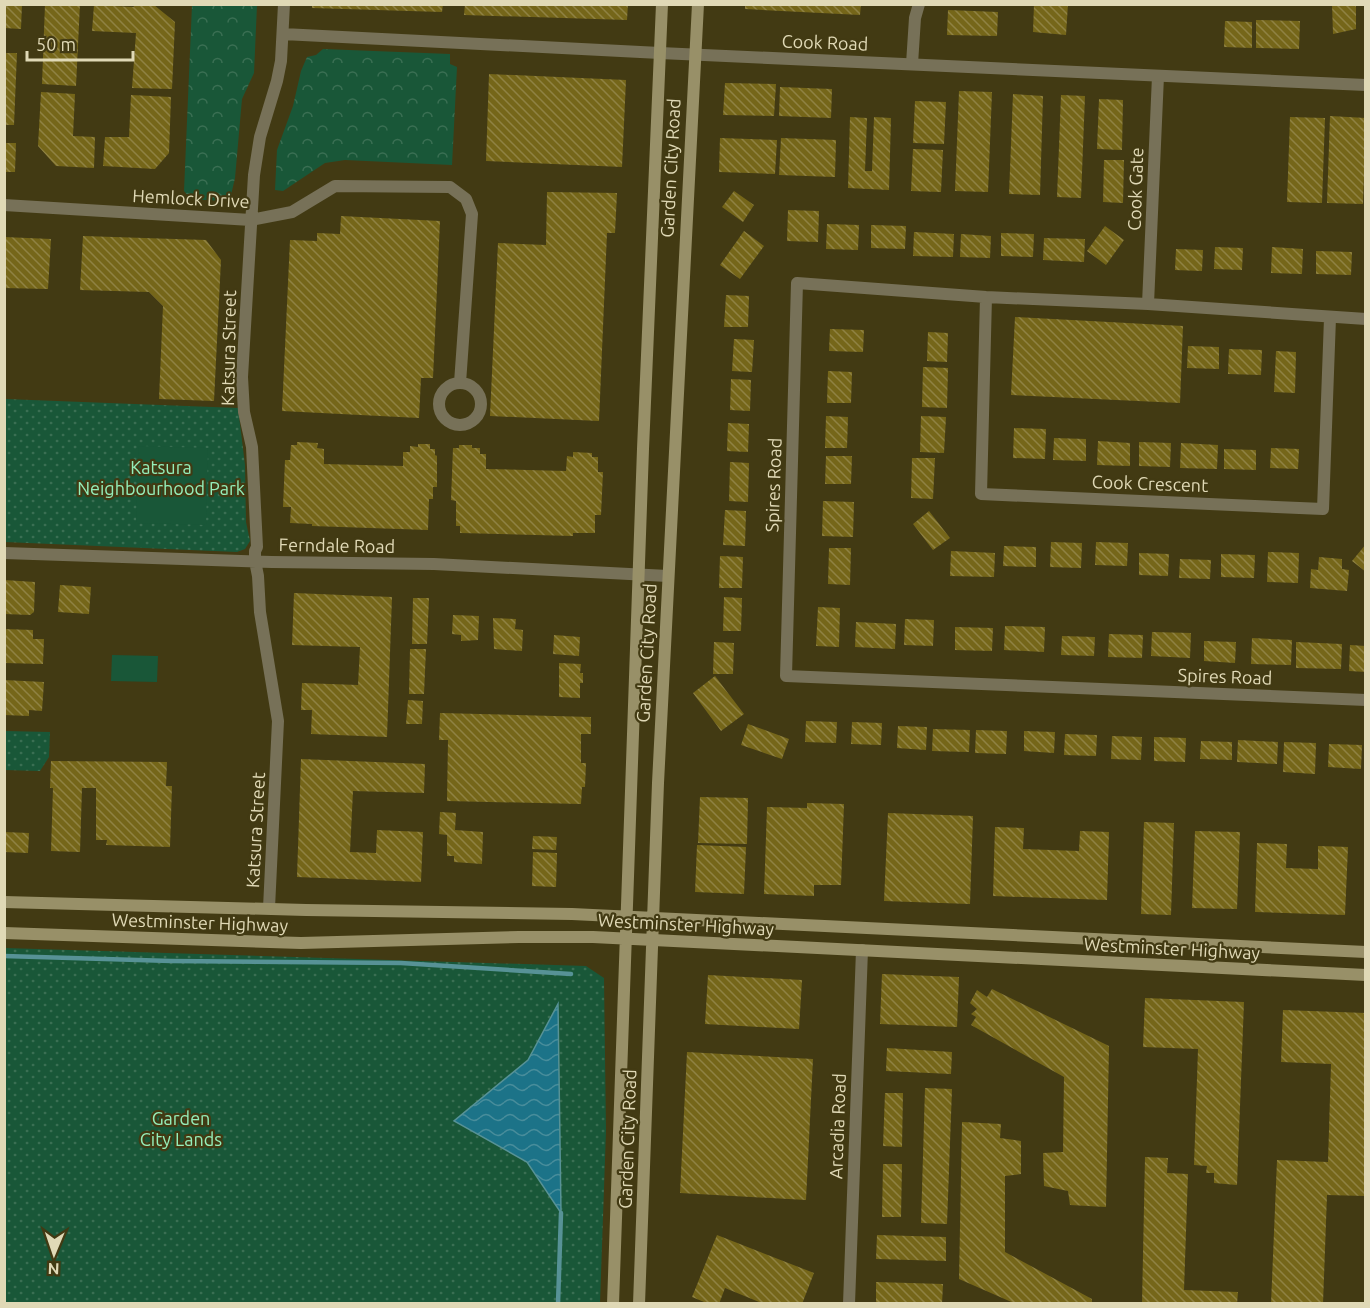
<svg xmlns="http://www.w3.org/2000/svg" width="1370" height="1308" viewBox="0 0 1370 1308" font-family="Ubuntu,sans-serif">
<defs>
<pattern id="forest-crowns" width="20" height="18" patternUnits="userSpaceOnUse" patternTransform="scale(1.5)"><rect width="20" height="18" fill="#195738"/><path d="M2 6a3 3 0 1 1 6 0M12 15a3 3 0 1 1 6 0" fill="none" stroke="#3a6f53"/></pattern>
<pattern id="park-dots" width="8" height="8" patternUnits="userSpaceOnUse" patternTransform="scale(1.5)"><rect width="8" height="8" fill="#195738"/><path d="M2 2h.1M6 6h.1" fill="none" stroke="#3a6f53" stroke-width="1.8" stroke-linecap="round"/></pattern>
<pattern id="water-waves" width="16" height="10" patternUnits="userSpaceOnUse" patternTransform="scale(1.5)"><rect width="16" height="10" fill="#1c7388"/><path d="M0 5q4-4 8 0t8 0" fill="none" stroke="#488d9b"/></pattern>
<pattern id="building-back-hatch" width="6" height="6" patternUnits="userSpaceOnUse" patternTransform="scale(1.5)"><rect width="6" height="6" fill="#756619"/><path d="M-1 5l2 2M0 0l6 6M5-1l2 2" fill="none" stroke="#8f8243"/></pattern>
</defs>
<rect width="100%" height="100%" fill="#423a13"/>
<!-- forest -->
<path fill="url(#forest-crowns)" d="M192,5H257L254,73L242,99L235,178L231,195L222,201L191,199L184,191Z
M323,49L450,54V64L457,67L452,165L345,160L325,163L283,191L275,190L277,150L293,106L301,71L307,57L316,55Z"/>
<!-- park -->
<path fill="url(#park-dots)" d="M5,399L238,408L245,465L246,522L250,541L245,549L237,552L5,542Z
M5,731L50,732L49,757L40,771L5,770Z
M5,948L586,966L604,978L606,1131L600,1303L5,1304Z"/>
<!-- pitch -->
<path fill="#195738" d="M139,446L208,448L206,525L136,523Z
M112,655L158,656L157,682L111,681Z"/>
<!-- water -->
<path fill="url(#water-waves)" stroke="#579296" stroke-width="1.5" d="M558,1004L561,1213L527,1162L454,1121L528,1060Z"/>
<g fill="none" stroke-linecap="round" stroke-linejoin="round">
<!-- stream -->
<path stroke="#579296" stroke-width="4.5" d="M4,956L171,961L401,963L571,974
M558,1304L561,1213"/>
</g>
<!-- building -->
<path fill="url(#building-back-hatch)" d="M4,4H22L21,29L4,28Z
M45,4H80L76,86L42,84Z
M312,4H443L442,12L312,8Z
M465,4H628L627,20L464,15Z
M745,4H861L860,15L745,9Z
M1034,4H1068L1066,35L1033,32Z
M1332,4H1356V29L1333,34Z
M94,5L134,7L133,5H154L175,22L172,89L132,88L136,33L92,31Z
M948,10L998,12L997,36L947,35Z
M1256,20L1300,21L1299,49L1256,48Z
M1225,21L1252,22V48L1224,47Z
M4,53H17L14,125H4Z
M489,74L626,80L622,167L486,161Z
M725,83L776,84L774,116L723,115Z
M780,87L832,89L831,118L779,116Z
M959,91L992,92L988,192L955,191Z
M41,92L75,94L73,136L95,137L94,168L56,166L38,146Z
M1013,94L1043,96L1040,195L1009,194Z
M131,95L171,97L169,153L155,169L103,166L105,137H129Z
M1061,95L1085,96L1081,198L1057,197Z
M1099,99L1123,100L1122,150L1097,149Z
M915,101L946,102L944,144L913,143Z
M1330,116L1366,118L1363,204L1327,203Z
M850,117L867,118L865,171H872L874,117L891,118L889,190L848,188Z
M1290,117L1325,118L1322,203L1287,202Z
M720,138L777,140L775,174L719,172Z
M781,138L836,140L835,177L779,175Z
M4,143H16L15,172H4Z
M913,149L943,150L941,192L911,191Z
M1104,160H1124L1123,203L1103,202Z
M734,191L754,205L743,222L722,207Z
M547,192L617,193L615,233H607L599,421L490,416L498,243L546,245Z
M788,210L819,211L818,242L787,241Z
M341,216L440,221L433,378H421L419,418L282,411L290,240L317,241V233L340,234Z
M827,224L859,225L858,250L826,249Z
M871,225L906,226L905,249L871,248Z
M1105,226L1124,240L1106,265L1087,251Z
M744,231L764,246L740,279L720,265Z
M914,232L954,234L953,257L913,256Z
M1001,233L1034,234L1033,257L1001,256Z
M961,234L991,236L990,258L960,257Z
M83,236L206,240L221,260L214,401L159,399L163,306L149,292L80,290Z
M4,237L51,239L48,289L4,288Z
M1044,238L1085,239L1084,262L1043,260Z
M1215,247L1243,248L1242,270L1214,269Z
M1272,247L1303,249L1302,274L1271,273Z
M1176,249L1203,250L1202,271L1175,270Z
M1316,251L1352,252L1351,275L1316,274Z
M726,295L749,296L748,327H724Z
M1015,317L1183,326L1180,403L1011,395Z
M830,329L864,330L863,352L829,351Z
M928,332L948,333L947,362L927,361Z
M734,339L754,340L752,372L732,371Z
M1188,346L1219,347V369L1187,368Z
M1229,349L1262,350L1261,375L1228,374Z
M1276,351L1296,352L1295,393L1274,392Z
M923,367L948,368L947,408L922,407Z
M828,371L852,372L851,403H827Z
M731,379L751,380L750,411L730,410Z
M826,416L848,417L847,448H825Z
M921,416L946,417L944,453L920,452Z
M728,423L749,424L748,452L727,451Z
M1014,428L1046,429L1045,459L1013,458Z
M1054,438L1086,439V461L1053,460Z
M1098,441L1130,443V466L1097,465Z
M297,442L318,443L317,448L324,449V464L403,466V452H410V446L418,447V444H430V449H435V455L437,456V487H433V499H429L428,530L312,526V524L290,523L291,507H283L285,460H290L291,445H297Z
M1139,442L1171,443L1170,467L1139,466Z
M1181,443L1218,445L1217,469L1180,468Z
M459,445H472V448H480V454H486V469L566,471L567,456L573,457V452L592,453V457H598V472H603L601,515H595V533H573V536L460,533V526H456V501L451,500L453,448H459Z
M1271,448L1299,449L1298,469L1270,468Z
M1224,449L1256,450V470L1224,469Z
M826,456H852L851,484H825Z
M912,458H935L933,499L911,498Z
M730,462L749,463L748,502L729,501Z
M823,501L854,502L853,537L822,536Z
M725,510L746,511L745,546L723,545Z
M929,511L950,538L933,550L913,524Z
M1051,542L1082,543L1081,568L1050,567Z
M1096,542L1128,543L1127,566L1095,565Z
M1366,544V572L1352,561Z
M1004,546L1036,547V567L1003,566Z
M829,548H851L850,585L828,584Z
M951,551L995,553L994,577L950,576Z
M1268,552L1299,553L1298,583L1267,582Z
M1139,553L1169,554L1168,576L1139,575Z
M1221,554L1255,555L1254,578L1221,577Z
M720,556L743,557L742,588H719Z
M1319,557L1342,559V569L1349,570L1347,591L1310,588L1311,569L1318,570Z
M1180,559L1211,560L1210,579L1179,578Z
M4,580L35,582L34,612L30,615L4,614Z
M60,585L91,587L89,614L58,612Z
M294,593L392,597L387,737L311,734L312,710H301L302,683L358,685L360,647L292,645Z
M724,597L742,598L741,631H723Z
M413,598H429L427,644H412Z
M818,607L840,608L839,647L816,646Z
M453,615L479,616L478,640L461,641V635L452,634Z
M493,618L516,619L515,629L523,630L522,651L494,649Z
M905,619L934,620L933,646L904,645Z
M856,622L896,624L895,649L855,647Z
M1005,626L1045,627L1044,652L1004,650Z
M955,627L993,628L992,651L955,650Z
M4,629L33,630V639H44L43,664L4,663Z
M1152,632L1191,633L1190,658L1151,656Z
M1109,634L1143,635L1142,658L1108,657Z
M554,635L580,637L579,656L553,654Z
M1062,636L1095,637L1094,656L1061,655Z
M1252,638L1292,640L1291,665L1251,664Z
M1204,641L1236,642L1235,663L1204,661Z
M714,642L734,643L733,674H713Z
M1296,642L1342,644L1341,669L1296,668Z
M1350,645L1366,646V672L1349,671Z
M410,649H426L424,694H409Z
M559,663L581,664L580,673H583V683H580V698L559,697Z
M715,676L744,714L721,731L693,693Z
M4,680L44,682L42,711L29,710V716L4,715Z
M408,700L423,701L422,724H406Z
M440,713L591,717V734H581V763H586L585,787H582L581,804L447,801L448,740H439Z
M806,721L837,722L836,743L805,742Z
M852,722L882,723L881,745L851,744Z
M748,724L789,739L782,759L741,745Z
M898,726L927,727L926,750L897,748Z
M933,729L970,730L969,752L932,751Z
M976,730L1007,731L1006,754L975,753Z
M1024,731L1055,732L1054,753L1024,751Z
M1065,734L1097,735L1096,756L1064,755Z
M1112,736L1142,737L1141,760L1111,759Z
M1154,737L1186,738L1185,762L1154,761Z
M1238,740L1278,742L1277,764L1237,762Z
M1201,741L1232,742V760L1200,759Z
M1284,742L1316,743L1315,774L1283,772Z
M1329,744L1362,745L1361,769L1328,767Z
M301,759L425,764L424,793L353,791L350,852L376,853L377,830L423,832L421,882L297,877Z
M51,761L167,762L166,786H172L170,847L106,845L107,840H96V788H82L80,852L51,851L53,788H50Z
M700,797L748,798L747,844L698,843Z
M807,803L844,804L841,885H814V896L764,894L767,807L807,808Z
M440,812L456,813L455,830L483,832L482,864L454,862V856H447V835L439,834Z
M888,813L973,816L970,904L884,901Z
M1144,822L1174,823L1171,915L1141,914Z
M995,827L1024,828L1023,849L1079,851L1080,831L1109,832L1107,900L993,896Z
M1195,831L1240,832L1237,909L1192,908Z
M4,832L29,833L28,853L4,852Z
M533,836L557,837L556,850L532,849Z
M1257,843L1287,844L1286,868L1318,869V846L1348,847L1345,915L1255,912Z
M697,845L746,847L744,894L695,892Z
M533,852L557,853L556,887L532,886Z
M882,974L959,977L957,1027L880,1024Z
M708,975L802,980L799,1029L705,1024Z
M992,989L1109,1046L1106,1207L1070,1205L1068,1191L1044,1186L1043,1153L1063,1152L1064,1077L971,1025L976,1017L971,1014L977,1009L970,1003L977,990L987,997Z
M1145,998L1244,1002L1237,1185L1214,1183V1173H1206L1207,1166L1194,1165L1198,1049L1143,1047Z
M1283,1010L1366,1013L1365,1196L1327,1195L1323,1304H1271L1277,1160L1328,1162L1331,1064L1281,1062Z
M887,1048L952,1052L951,1074L886,1071Z
M687,1052L813,1059L806,1200L680,1193Z
M925,1088L952,1089L947,1224L921,1223Z
M885,1093H903L902,1147L883,1146Z
M962,1122L1001,1124L1000,1138L1021,1141V1174L1005,1176V1252L1092,1299V1304H1016L959,1279Z
M1145,1157L1168,1158L1167,1173L1188,1174L1184,1290L1238,1292L1237,1304H1142Z
M883,1164H902L901,1217H882Z
M717,1235L814,1273L802,1304H764L725,1288L719,1304H709L692,1297Z
M877,1235L946,1237V1261L876,1259Z
M876,1282L943,1284L942,1304H876Z"/>
<g fill="none" stroke-linecap="round" stroke-linejoin="round">
<!-- minor -->
<path stroke="#777158" stroke-width="12" d="M283,34L660,53
M912,64L915,18L919,4
M4,205L251,220L292,212L335,186L450,187L466,199L472,214L460,383
M986,297L981,494L1323,509L1330,318
M1148,304L1158,76
M1366,319L1148,304L986,297L797,283L786,676L1366,700
M439 404a21 21 0 1 1 42 0a21 21 0 1 1-42 0Z
M4,553L272,562L434,564L668,576
M269,908L278,721L260,612L258,576L255,561V551L257,547L252,447L244,412L242,377L254,175L260,137L277,81L281,61L284,4
M849,1304L862,950"/>
<!-- tertiary -->
<path stroke="#777158" stroke-width="12" d="M660,53L1366,85"/>
<!-- secondary -->
<path stroke="#989068" stroke-width="12" d="M4,902L306,910L572,914L1366,952
M4,933L301,943L519,937H593L1366,975
M613,1304L643,449L662,4
M639,1304L658,783L698,4"/>
</g>
<g text-anchor="middle" dominant-baseline="central" stroke-width="4.5" stroke-linejoin="round" paint-order="stroke">
<!-- street labels -->
<g font-size="18" fill="#e0d9b6" stroke="#423a13">
<text transform="translate(825 42) rotate(2)">Cook Road</text>
<text transform="translate(670 168) rotate(-87)">Garden City Road</text>
<text transform="translate(1135 189) rotate(-88)">Cook Gate</text>
<text transform="translate(191 198) rotate(3)">Hemlock Drive</text>
<text transform="translate(228 348) rotate(-89)">Katsura Street</text>
<text transform="translate(1150 483) rotate(2)">Cook Crescent</text>
<text transform="translate(773 485) rotate(-88)">Spires Road</text>
<text transform="translate(337 545) rotate(1)">Ferndale Road</text>
<text transform="translate(646 653) rotate(-87)">Garden City Road</text>
<text transform="translate(1225 676) rotate(2)">Spires Road</text>
<text transform="translate(255 830) rotate(-87)">Katsura Street</text>
<text transform="translate(200 922) rotate(2)">Westminster Highway</text>
<text transform="translate(686 924) rotate(3)">Westminster Highway</text>
<text transform="translate(1172 948) rotate(3)">Westminster Highway</text>
<text transform="translate(837 1126) rotate(-88)">Arcadia Road</text>
<text transform="translate(627 1139) rotate(-88)">Garden City Road</text>
</g>
<!-- park labels -->
<g font-size="18" fill="#94eeba" stroke="#423a13">
<text x="161" y="467">Katsura<tspan x="161" dy="21">Neighbourhood Park</tspan></text>
<text x="181" y="1118">Garden<tspan x="181" dy="21">City Lands</tspan></text>
</g>
</g>
<!-- border -->
<rect width="1370" height="1308" fill="none" stroke="#e0d9b6" stroke-width="12"/>
<!-- north arrow -->
<g transform="translate(54 1254) rotate(182)" stroke="#423a13" stroke-width="4.5" paint-order="stroke">
<path d="M0-4.5L10 22L0 15L-10 22Z" fill="#e0d9b6"/>
<text y="-9" font-size="16" font-weight="bold" text-anchor="middle" fill="#e0d9b6">N</text>
</g>
<!-- scale -->
<path d="M27 51v9h106v-9" fill="none" stroke="#e0d9b6" stroke-width="3"/>
<text x="36" y="51" font-size="18" fill="#e0d9b6" stroke="#423a13" stroke-width="4.5" paint-order="stroke">50 m</text>
</svg>
